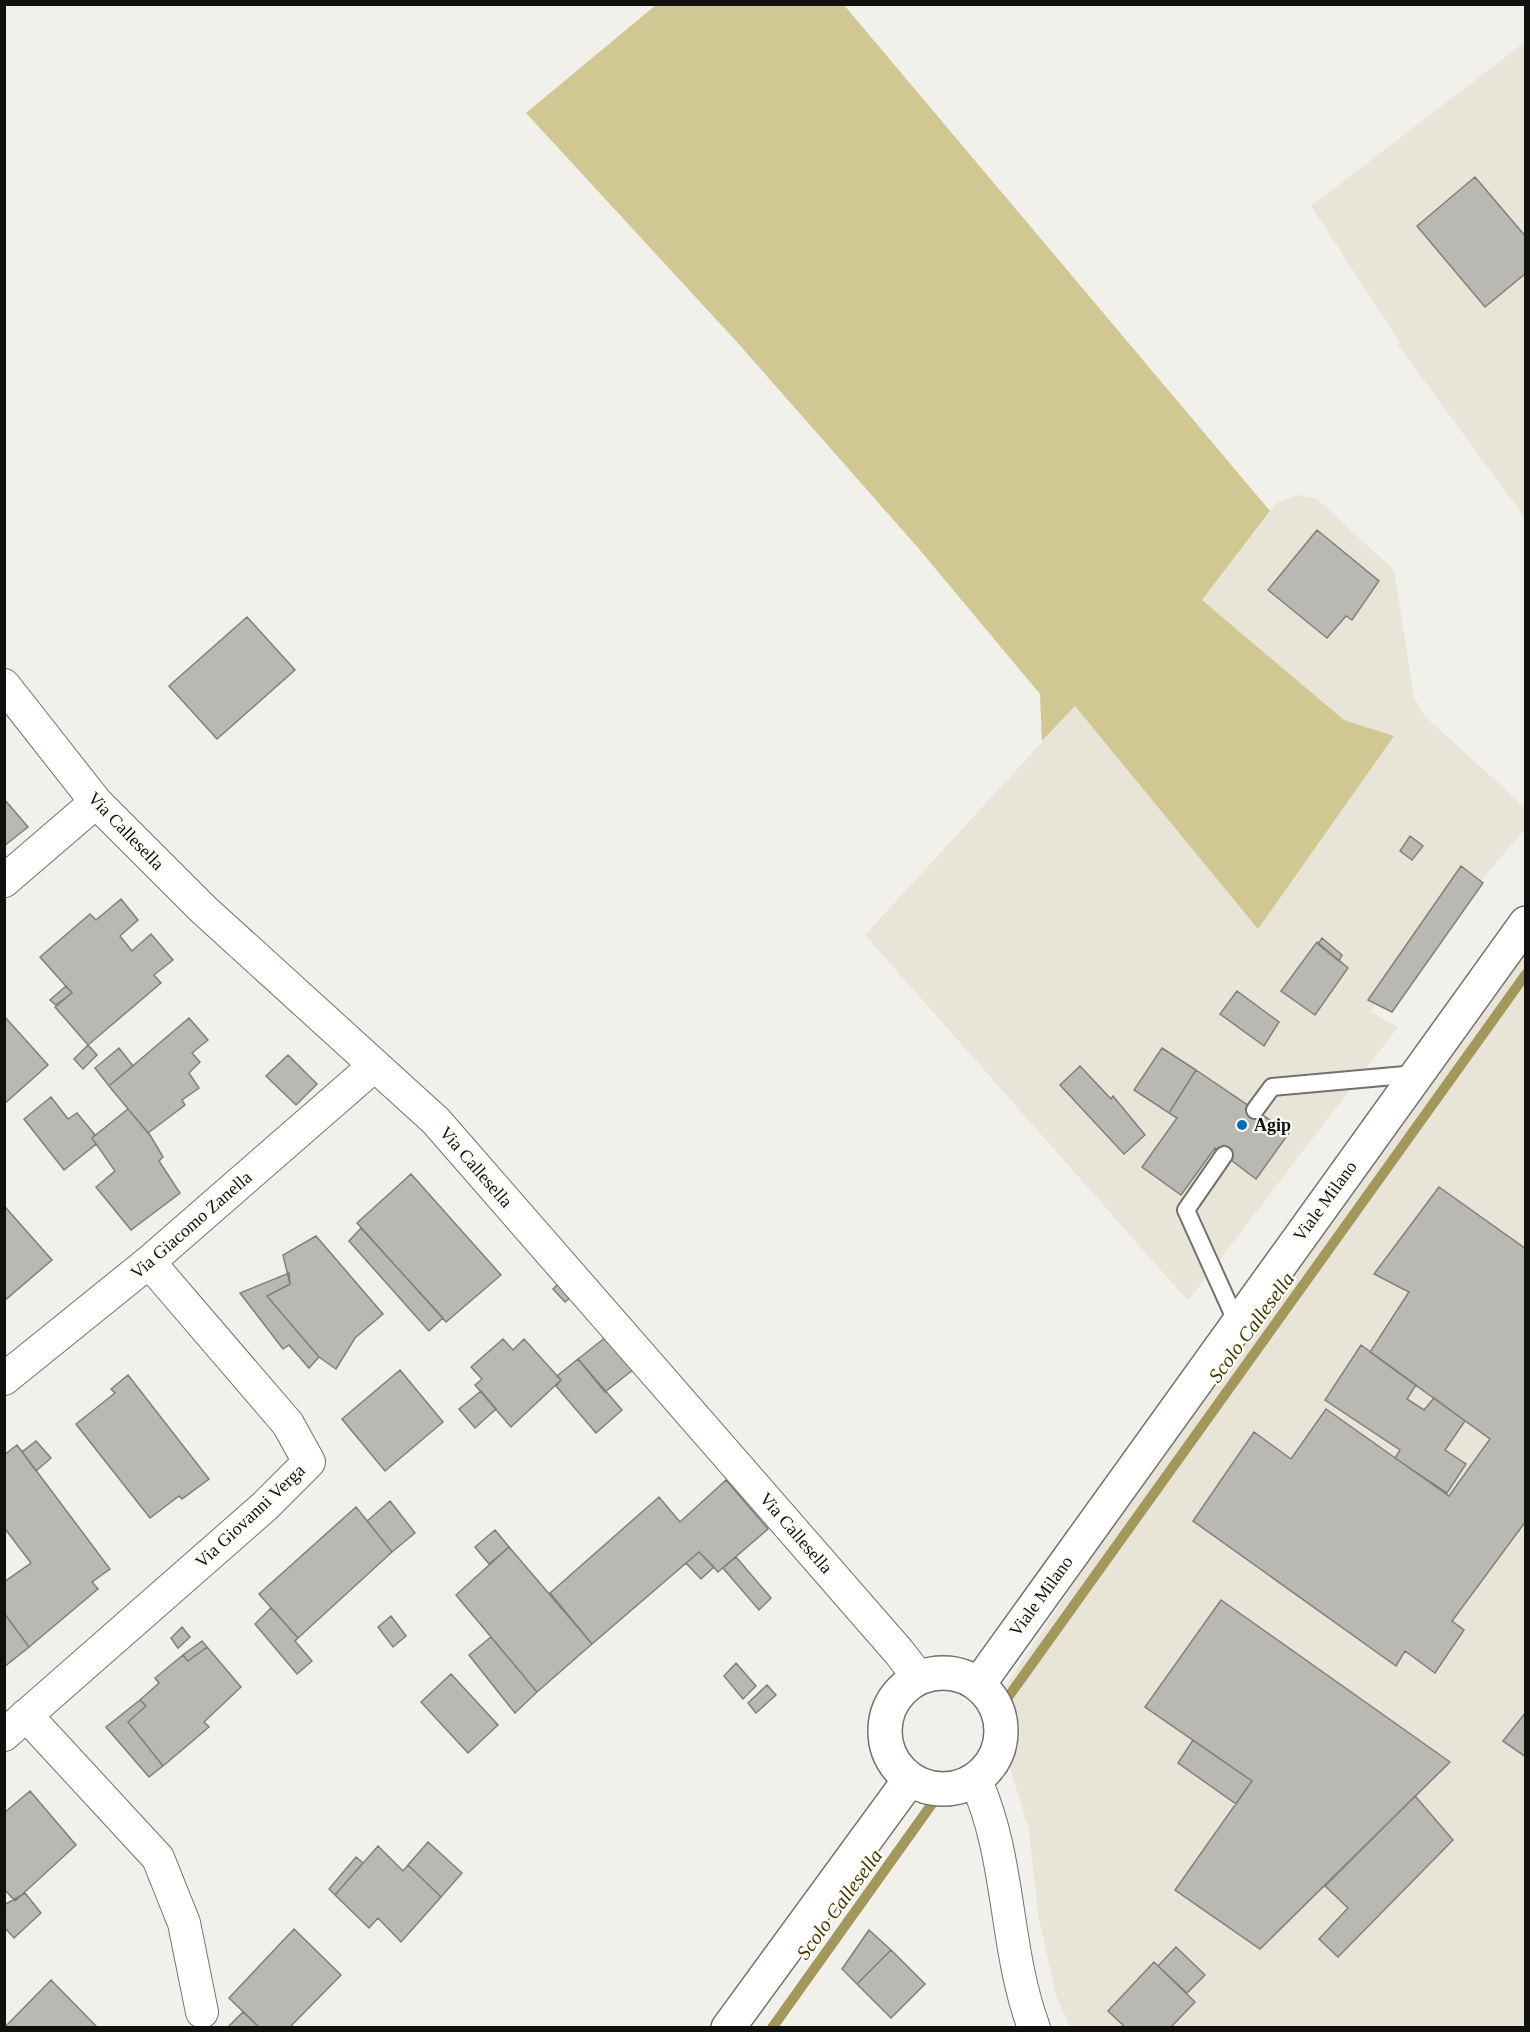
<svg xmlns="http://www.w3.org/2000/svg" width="1530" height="2032" viewBox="0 0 1530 2032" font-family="Georgia,serif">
<rect width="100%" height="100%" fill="#f1f0ea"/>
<!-- built -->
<path fill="#e8e5d8" d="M1525,42V518L1397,344H1401L1311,206Z
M1298,495L1317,499L1394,570L1414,697L1424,715L1525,808V829L1370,1011L1398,1027L1188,1301L865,935L1075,706L1258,928L1393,736L1344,720L1202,600L1277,503Z
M1525,904V2027H1070L1056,1996L1038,1914L1029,1829L1010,1769L982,1722Z"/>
<!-- green -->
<path fill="#d1c792" d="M656,5H844L1270,511L1202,600L1344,720L1394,736L1258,929L1075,706L1042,741L1040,694L919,549L736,341L526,113Z"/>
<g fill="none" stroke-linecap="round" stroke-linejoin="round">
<!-- stream -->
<path stroke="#a3985c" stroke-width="10" d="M1006,1700L1526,974
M772,2028L934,1801"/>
</g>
<!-- building -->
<path fill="#b9b8b2" stroke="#807f79" stroke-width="1.5" d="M1475,177L1526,237V273L1485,307L1417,226Z
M1317,530L1379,581L1352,620L1346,616L1327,638L1268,590Z
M247,617L295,670L217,739L169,686Z
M4,799L28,827L4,846Z
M1410,836L1423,846L1412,860L1400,851Z
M1461,866L1483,883L1392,1012L1368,1000Z
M121,899L138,920L120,936L132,951L151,934L173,960L154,975L161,983L88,1045L55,1007L72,993L40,957L90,914L96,920Z
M1322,938L1342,955L1339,961L1318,944Z
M1317,942L1348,968L1315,1015L1281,991Z
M66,986L72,993L56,1005L50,1000Z
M1237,991L1279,1022L1264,1046L1220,1014Z
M4,1016L48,1065L4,1104Z
M189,1018L208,1040L192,1053L200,1062L189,1073L199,1088L182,1100L185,1105L148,1133L109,1086Z
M88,1045L97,1055L83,1069L74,1059Z
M119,1048L133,1066L109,1086L95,1068Z
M1162,1048L1196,1070L1169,1113L1134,1090Z
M288,1055L317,1084L296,1105L266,1076Z
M1080,1066L1111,1099L1113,1096L1145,1135L1124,1154L1060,1085Z
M1196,1070L1289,1133L1256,1179L1215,1148L1181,1195L1142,1167L1177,1118L1169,1113Z
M51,1097L68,1119L77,1113L95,1135L92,1138L96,1144L64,1170L24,1119Z
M128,1109L150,1135L163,1157L159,1161L180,1193L131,1230L96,1187L115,1171L92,1138Z
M411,1174L501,1275L446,1322L357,1223Z
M1439,1187L1526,1249V1521L1452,1621L1464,1630L1435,1673L1405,1651L1396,1666L1193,1521L1254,1432L1291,1459L1326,1409L1449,1496L1490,1439L1370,1352L1409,1292L1374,1274Z
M6,1208L52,1260L4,1301V1209Z
M361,1228L443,1318L429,1331L349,1241Z
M316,1236L383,1314L355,1338L336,1369L319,1357L267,1296L290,1284L283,1255Z
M289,1273L290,1284L267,1296L319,1357L309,1368L289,1345L283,1349L240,1293Z
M558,1284L571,1297L565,1302L553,1289Z
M606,1337L634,1369L605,1392L578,1359Z
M503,1339L513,1350L524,1339L561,1380L511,1427L475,1385L482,1379L471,1367Z
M1361,1345L1416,1385L1407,1399L1424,1410L1434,1398L1465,1421L1445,1450L1466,1464L1447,1493L1395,1458L1400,1450L1325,1400Z
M578,1359L622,1410L596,1433L556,1386L561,1380L557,1376Z
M400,1370L443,1422L385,1471L342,1419Z
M128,1375L209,1479L182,1499L179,1496L150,1518L76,1424L115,1393L111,1389Z
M481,1391L496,1409L475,1428L459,1409Z
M36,1441L51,1458L36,1471L22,1452Z
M17,1445L110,1569L92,1582L98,1589L29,1647L4,1613V1582L31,1563L6,1530L4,1532V1455Z
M726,1480L768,1529L718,1572L699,1552L592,1644L550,1593L659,1497L680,1522Z
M390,1501L415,1533L392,1552L367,1521Z
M356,1507L392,1552L298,1638L259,1594Z
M495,1530L509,1547L489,1564L475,1547Z
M509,1547L592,1644L537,1692L456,1595Z
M699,1552L714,1567L701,1579L686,1563Z
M736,1557L771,1598L759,1610L723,1568Z
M1221,1600L1450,1762L1260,1949L1175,1890L1252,1781L1145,1707Z
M271,1608L298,1638L295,1641L312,1661L297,1674L255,1624Z
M4,1613L29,1647L4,1667Z
M391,1616L406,1636L393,1647L378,1627Z
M182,1627L190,1637L178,1648L171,1638Z
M491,1637L537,1692L515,1713L469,1655Z
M202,1641L207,1647L188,1661L183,1655Z
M207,1647L241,1687L204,1722L209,1727L163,1766L128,1722L146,1706L140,1700L159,1683L155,1678L183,1655L188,1661Z
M736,1663L756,1686L743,1699L724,1676Z
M451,1674L498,1725L468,1753L421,1702Z
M767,1685L776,1695L756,1713L748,1703Z
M140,1700L146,1706L128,1722L163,1766L149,1777L106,1727Z
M1526,1712V1757L1503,1741Z
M1193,1740L1252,1781L1236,1804L1178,1763Z
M30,1791L76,1845L15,1901L4,1889V1813Z
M1415,1796L1453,1840L1338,1957L1319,1939L1348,1908L1325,1886Z
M428,1842L462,1873L441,1897L408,1865Z
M378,1846L403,1871L408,1865L441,1897L401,1942L378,1918L369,1928L335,1895Z
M356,1857L363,1863L335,1895L329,1889Z
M25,1893L41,1913L14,1938L4,1927V1905Z
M294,1929L341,1975L289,2028H260L229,1998Z
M869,1930L891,1950L857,1984L842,1969Z
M1176,1947L1205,1975L1187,1993L1158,1966Z
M891,1950L925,1984L891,2018L857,1984Z
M1154,1962L1195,2002L1170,2028H1126L1108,2011Z
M51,1980L98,2028H4Z
M243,2012L260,2028H227Z"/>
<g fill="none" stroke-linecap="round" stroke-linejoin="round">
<!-- service casing -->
<g stroke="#72716b" stroke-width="20">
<path id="service" d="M1255,1110L1272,1087L1416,1074
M1224,1155L1186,1210L1237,1323"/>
</g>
<!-- minor casing -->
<g stroke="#72716b" stroke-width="34">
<path id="minor" d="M4,685L96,802L204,910L436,1121L899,1652L919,1678
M4,881L96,802
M4,1379L149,1262L374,1066
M26,1715L158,1858L184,1923L202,2012
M4,1735L265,1506L309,1462L288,1424L149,1262
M975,1779C1011,1857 1004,1947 1034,2028"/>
</g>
<!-- secondary casing -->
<g stroke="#72716b" stroke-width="36">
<path id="secondary" d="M885 1731a58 58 0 1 1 116 0a58 58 0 1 1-116 0Z
M978,1685L1526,923
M728,2028L910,1779"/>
</g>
<!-- service -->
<use href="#service" stroke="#fff" stroke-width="16"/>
<!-- minor -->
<use href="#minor" stroke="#fff" stroke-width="32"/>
<!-- secondary -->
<use href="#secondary" stroke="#fff" stroke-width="33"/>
</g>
<!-- markers -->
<circle fill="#016eba" stroke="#fffef7" stroke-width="2" cx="1242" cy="1125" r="6"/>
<g text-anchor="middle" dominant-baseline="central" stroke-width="4.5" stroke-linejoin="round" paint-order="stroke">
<!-- street labels -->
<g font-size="18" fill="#10100e" stroke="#fffef7">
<text transform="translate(126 831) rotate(46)">Via Callesella</text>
<text transform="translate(476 1167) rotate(49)">Via Callesella</text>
<text transform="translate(1325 1201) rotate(-54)">Viale Milano</text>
<text transform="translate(191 1225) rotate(-41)">Via Giacomo Zanella</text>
<text transform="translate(250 1516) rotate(-43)">Via Giovanni Verga</text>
<text transform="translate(796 1533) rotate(49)">Via Callesella</text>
<text transform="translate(1041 1596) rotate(-54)">Viale Milano</text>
</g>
<!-- poi labels -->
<g font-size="18" font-weight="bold" fill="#10100e" stroke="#fffef7" text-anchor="start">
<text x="1254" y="1125">Agip</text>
</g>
<!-- water labels -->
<g font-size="20" font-style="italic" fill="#3f3704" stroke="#fffef7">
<text transform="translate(1251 1327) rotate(-54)">Scolo Callesella</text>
<text transform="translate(839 1904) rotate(-54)">Scolo Callesella</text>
</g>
</g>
<!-- border -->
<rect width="1530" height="2032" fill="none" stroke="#10100e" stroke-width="12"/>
</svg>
